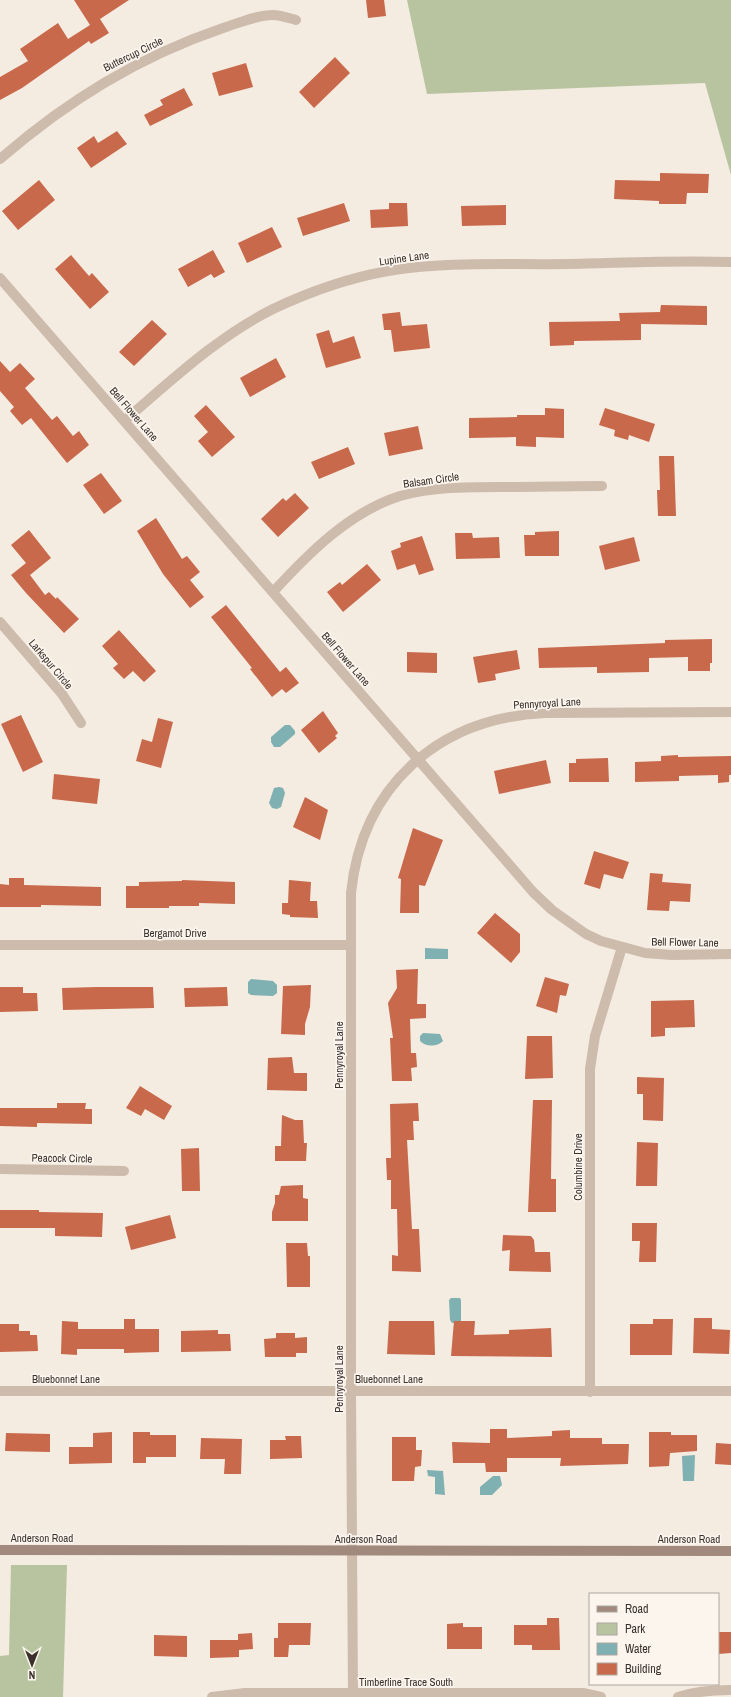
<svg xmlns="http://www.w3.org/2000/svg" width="731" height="1697" viewBox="0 0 731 1697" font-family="'Archivo Narrow',sans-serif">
<rect width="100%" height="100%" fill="#f4ebe1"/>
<!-- green -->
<path fill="#b8c4a0" d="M407,0H731V175L705,83L427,94Z
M11,1565H67L63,1697H0V1656L9,1655Z"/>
<!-- water -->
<path fill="#7fb0b2" d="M285,725H290L295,731V734L280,747H274L271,742V737Z
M279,787L283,788L285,793L281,807L277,809L272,808L269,803L274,788Z
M425,948L448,949V959H425Z
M251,979L273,981L277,985V993L273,996L251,995L248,993V982Z
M423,1033L440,1034L443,1041C437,1047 426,1047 420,1041V1036Z
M451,1298H460L461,1300V1321L460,1323H452L450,1320L449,1300Z
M695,1455L694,1481H683L682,1456Z
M427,1470L443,1471L445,1495L435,1494V1477L428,1476Z
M493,1476H500L502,1485L492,1495H480V1487Z"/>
<!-- building -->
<path fill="#c8694b" d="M74,0H129L100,19L109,33L91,44L89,41L22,88L0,100V77L28,61L20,49L58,23L68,39L90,25Z
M366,0H384L386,16L368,18Z
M335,57L350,73L314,108L299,92Z
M246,63L253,87L219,96L212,73Z
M184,88L193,105L150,126L144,115L163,105L160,100Z
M117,131L127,144L91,168L77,148L94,136L98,143Z
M660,173L709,174L708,193H687L686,204H659V201L614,199L615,180L660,181Z
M39,180L55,200L18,230L2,211Z
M344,203L350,221L303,236L297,218Z
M389,203H407L408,226L371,228L370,210L389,209Z
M506,205V225L462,226L461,206Z
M272,227L282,247L247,263L238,243Z
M213,250L225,272L214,278L211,274L188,287L178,269Z
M71,255L89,276L92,273L109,292L90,309L55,269Z
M661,305L707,306V325L641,324V340L574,341V345L550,346L549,322L620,321L619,313L660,312Z
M400,312L402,326L427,324L430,348L394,352L391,330H384L382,314Z
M152,320L167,334L134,366L119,352Z
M329,330L333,343L354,336L361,358L326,368L316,334Z
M276,358L286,377L250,397L240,378Z
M0,361L10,372L20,363L35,379L25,388L52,420L57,416L73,436L79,431L89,445L67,463L31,418L22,425L10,411L14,407L0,391Z
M206,405L235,437L212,457L198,441L208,432L194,416Z
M545,408L564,409V438L536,437V447L516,446V437L469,438V418L517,417V415H545Z
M605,408L655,424L649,442L629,435L628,440L614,436L615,430L599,425Z
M418,426L423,449L389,456L384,433Z
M348,447L355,464L319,479L311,462Z
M659,456H674L676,516H658L657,490H660Z
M101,473L122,501L104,514L83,485Z
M295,493L309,508L278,537L261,519L283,498L286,501Z
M156,518L182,559L187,556L200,572L190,580L204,597L190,608L163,574L137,531Z
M29,530L51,558L30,575L45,595L49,592L56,599L57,597L79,619L64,633L26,593L11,575L26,563L11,545Z
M559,531V556H525L524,535H535V532Z
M455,533H472L473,538L499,537L500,558L456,559Z
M422,536L434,570L419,575L415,564L397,570L391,551L401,547L400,543Z
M634,537L640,561L605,570L599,546Z
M367,564L381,580L343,612L327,592L340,582L342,585Z
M226,605L280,672L286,667L299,683L286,693L282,689L272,697L250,669L252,668L211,617Z
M119,630L156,671L144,682L133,671L124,679L113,668L118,664L102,646Z
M712,639V663H710V671H688V657L649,658V672L597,673V667L539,668L538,648L665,643V640Z
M517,650L520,669L495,674L496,680L478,683L473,657Z
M407,652L437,653V673L407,672Z
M323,711L338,733L335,736L337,738L319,753L301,730Z
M21,715L43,762L23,772L1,724Z
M158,718L173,722L161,768L136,761L142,739L152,742Z
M678,755V757L731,756V775H729V782L718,783V775L679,776V781L635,782V762L661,761V756Z
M608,758L609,782H569V763H576V759Z
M546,760L551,783L499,794L494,771Z
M54,774L100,779L97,804L52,799Z
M305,797L328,810L320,840L293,827Z
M413,828L443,840L425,886L419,885V913H400L401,879L398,878Z
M594,851L629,862L623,879L604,874L600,889L584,884Z
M650,873L663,874L662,882L691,884L690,902L670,901L669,911L647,910Z
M9,878H24V885L101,887V906L41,905V907H0V884L9,885Z
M182,880L235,882V904L199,903V906H169V908H126V886H139V882L182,881Z
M289,880L311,882L310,901H317L318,918L290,917V915L282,914V903H288Z
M495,913L520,934V952L511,963L477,933Z
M418,969L417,1004H426V1018L410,1019L411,1053H416L417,1067L411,1068L412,1081H392L390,1038H393L388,1003L397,988L396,970Z
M545,977L569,984L566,996L560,995L557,1013L536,1006Z
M311,985L310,1007L305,1024V1035L281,1034L283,986Z
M0,987H23V993H37L38,1011L0,1012Z
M97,987H153L154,1008L63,1010L62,988Z
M227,987L228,1006L185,1007L184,988Z
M694,1000L695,1027L665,1028V1036L651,1037V1001Z
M527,1036H552L553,1078L525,1079Z
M292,1057L294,1073H307V1091L267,1090L268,1058Z
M637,1077L664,1078L663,1121L643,1120V1094H637Z
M140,1086L172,1106L164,1120L145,1109L141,1116L126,1108Z
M533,1100H552L551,1179H556V1212H528Z
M57,1103H86L85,1109H92V1124L37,1123V1127L0,1126V1108H57Z
M418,1103L419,1121H413L414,1140H407L412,1229H419L421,1272L392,1271V1255L398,1256L397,1209H391V1180H387L386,1158H391L390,1104Z
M282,1115L295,1120H303L304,1143H307L306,1161H275V1146H281Z
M637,1142L658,1143L657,1186H636Z
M199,1148L200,1191H182L181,1149Z
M303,1185V1198L308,1199V1221H272V1212L275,1203V1195H279L281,1186Z
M0,1210H39V1212L103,1213L102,1237L55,1236V1228H0Z
M170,1215L176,1238L131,1250L125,1227Z
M632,1223H657L656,1262H639L640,1241H632Z
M503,1235L531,1236L534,1240L535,1252H550L551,1272L509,1271L510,1250L502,1251Z
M286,1243H307L308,1256H310V1287H287Z
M694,1318H712V1329L730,1330L729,1354L693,1353Z
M124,1319H135V1329H159V1352L124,1353V1349H77V1355L61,1354L62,1321L78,1322V1329H124Z
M653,1319H673L672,1355H630V1324H653Z
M389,1321H434L435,1355L387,1354Z
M454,1321H475L474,1335L509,1334V1330L551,1328L552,1357L451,1356Z
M0,1324H19V1331H30V1335H37L38,1351L0,1352Z
M218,1330V1334H230L231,1351L181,1352V1331Z
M276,1333H295V1338L307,1337V1353H296V1357H265L264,1339L276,1338Z
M490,1429H507V1438L552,1436V1431L570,1430V1438H602V1444H629L628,1464L560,1466L561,1458H507V1472H486L485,1463H453L452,1442L490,1443Z
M112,1432V1463L69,1464V1447H93V1433Z
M133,1432H150V1435H176V1457H146V1463H133Z
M649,1432H671V1435H697V1451L670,1453L669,1466L649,1467Z
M6,1433L50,1434V1452L5,1451Z
M285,1436H301L302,1458L270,1459V1440H286Z
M392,1437H416V1450H422L421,1466L415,1467L414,1481H392Z
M201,1438L242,1439L241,1474H224L225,1459H200Z
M716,1443L731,1444V1465L715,1464Z
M547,1618H559L560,1650H532V1645H514V1625H547Z
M278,1623H311L310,1645H289L288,1657H274V1638H278Z
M463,1623V1627H482V1649H447V1624Z
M718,1632H731V1653L718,1654Z
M252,1633L253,1649L239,1650V1657L210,1658V1640H238V1634Z
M154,1635L187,1636V1657L154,1656Z"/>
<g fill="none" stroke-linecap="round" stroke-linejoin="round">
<!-- street -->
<path stroke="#cdbbac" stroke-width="10" d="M0,159C67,101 138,57 223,28C239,23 256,15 273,15C280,15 289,18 296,20
M0,278L448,794L533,892L552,910L586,934L601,941L645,953L672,955L731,954
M124,421C172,380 217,337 273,309C309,292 348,278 388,271C444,261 510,265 567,264C622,263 677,260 731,262
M273,592C308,554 349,512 400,496C433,487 466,487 499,487C534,487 568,486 602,486
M0,622L62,694L81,723
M0,945H351
M0,1169L124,1171
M0,1391H731
M590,1392V1069L595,1036L622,947
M353,1694L351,1391V893C362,786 438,718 545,713L731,712
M212,1697L245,1693H583L601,1697
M678,1697C696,1691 713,1690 731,1690"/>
<!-- secondary -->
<path stroke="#a18a7d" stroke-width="10" d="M0,1550L731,1551"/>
</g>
<g text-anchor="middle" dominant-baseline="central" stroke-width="3.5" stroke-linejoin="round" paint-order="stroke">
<!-- street labels -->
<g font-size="11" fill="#3b302b" stroke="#fbf5ee">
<text transform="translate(133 54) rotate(-26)">Buttercup Circle</text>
<text transform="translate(404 258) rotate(-8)">Lupine Lane</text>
<text transform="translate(134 414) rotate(49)">Bell Flower Lane</text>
<text transform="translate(431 480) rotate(-8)">Balsam Circle</text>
<text transform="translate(346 659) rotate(49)">Bell Flower Lane</text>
<text transform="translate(51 664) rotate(50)">Larkspur Circle</text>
<text transform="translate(547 703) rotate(-3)">Pennyroyal Lane</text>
<text x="175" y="933">Bergamot Drive</text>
<text transform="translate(685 942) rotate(1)">Bell Flower Lane</text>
<text transform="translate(339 1055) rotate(-90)">Pennyroyal Lane</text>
<text transform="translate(62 1158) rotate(1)">Peacock Circle</text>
<text transform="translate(578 1167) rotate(-90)">Columbine Drive</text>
<text x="66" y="1379">Bluebonnet Lane</text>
<text transform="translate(339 1379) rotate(-90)">Pennyroyal Lane</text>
<text x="389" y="1379">Bluebonnet Lane</text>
<text x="42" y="1538">Anderson Road</text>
<text x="366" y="1539">Anderson Road</text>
<text x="689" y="1539">Anderson Road</text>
<text x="406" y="1682">Timberline Trace South</text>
</g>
</g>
<!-- legend -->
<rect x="589" y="1593" width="130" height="92" fill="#fbf5ee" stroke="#aea6a0"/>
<rect x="597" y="1606" width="20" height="6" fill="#a18a7d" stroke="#aea6a0"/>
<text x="625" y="1613" font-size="12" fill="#3b302b">Road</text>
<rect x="597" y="1623" width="20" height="12" fill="#b8c4a0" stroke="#aea6a0"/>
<text x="625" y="1633" font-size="12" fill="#3b302b">Park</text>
<rect x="597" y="1643" width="20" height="12" fill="#7fb0b2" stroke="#aea6a0"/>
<text x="625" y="1653" font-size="12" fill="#3b302b">Water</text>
<rect x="597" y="1663" width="20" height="12" fill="#c8694b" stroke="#aea6a0"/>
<text x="625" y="1673" font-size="12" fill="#3b302b">Building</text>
<!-- north arrow -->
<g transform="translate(32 1665) rotate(180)" stroke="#fbf5ee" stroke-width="3" paint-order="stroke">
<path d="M0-3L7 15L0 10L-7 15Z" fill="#3b302b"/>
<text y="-6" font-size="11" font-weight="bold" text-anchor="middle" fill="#3b302b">N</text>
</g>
</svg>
